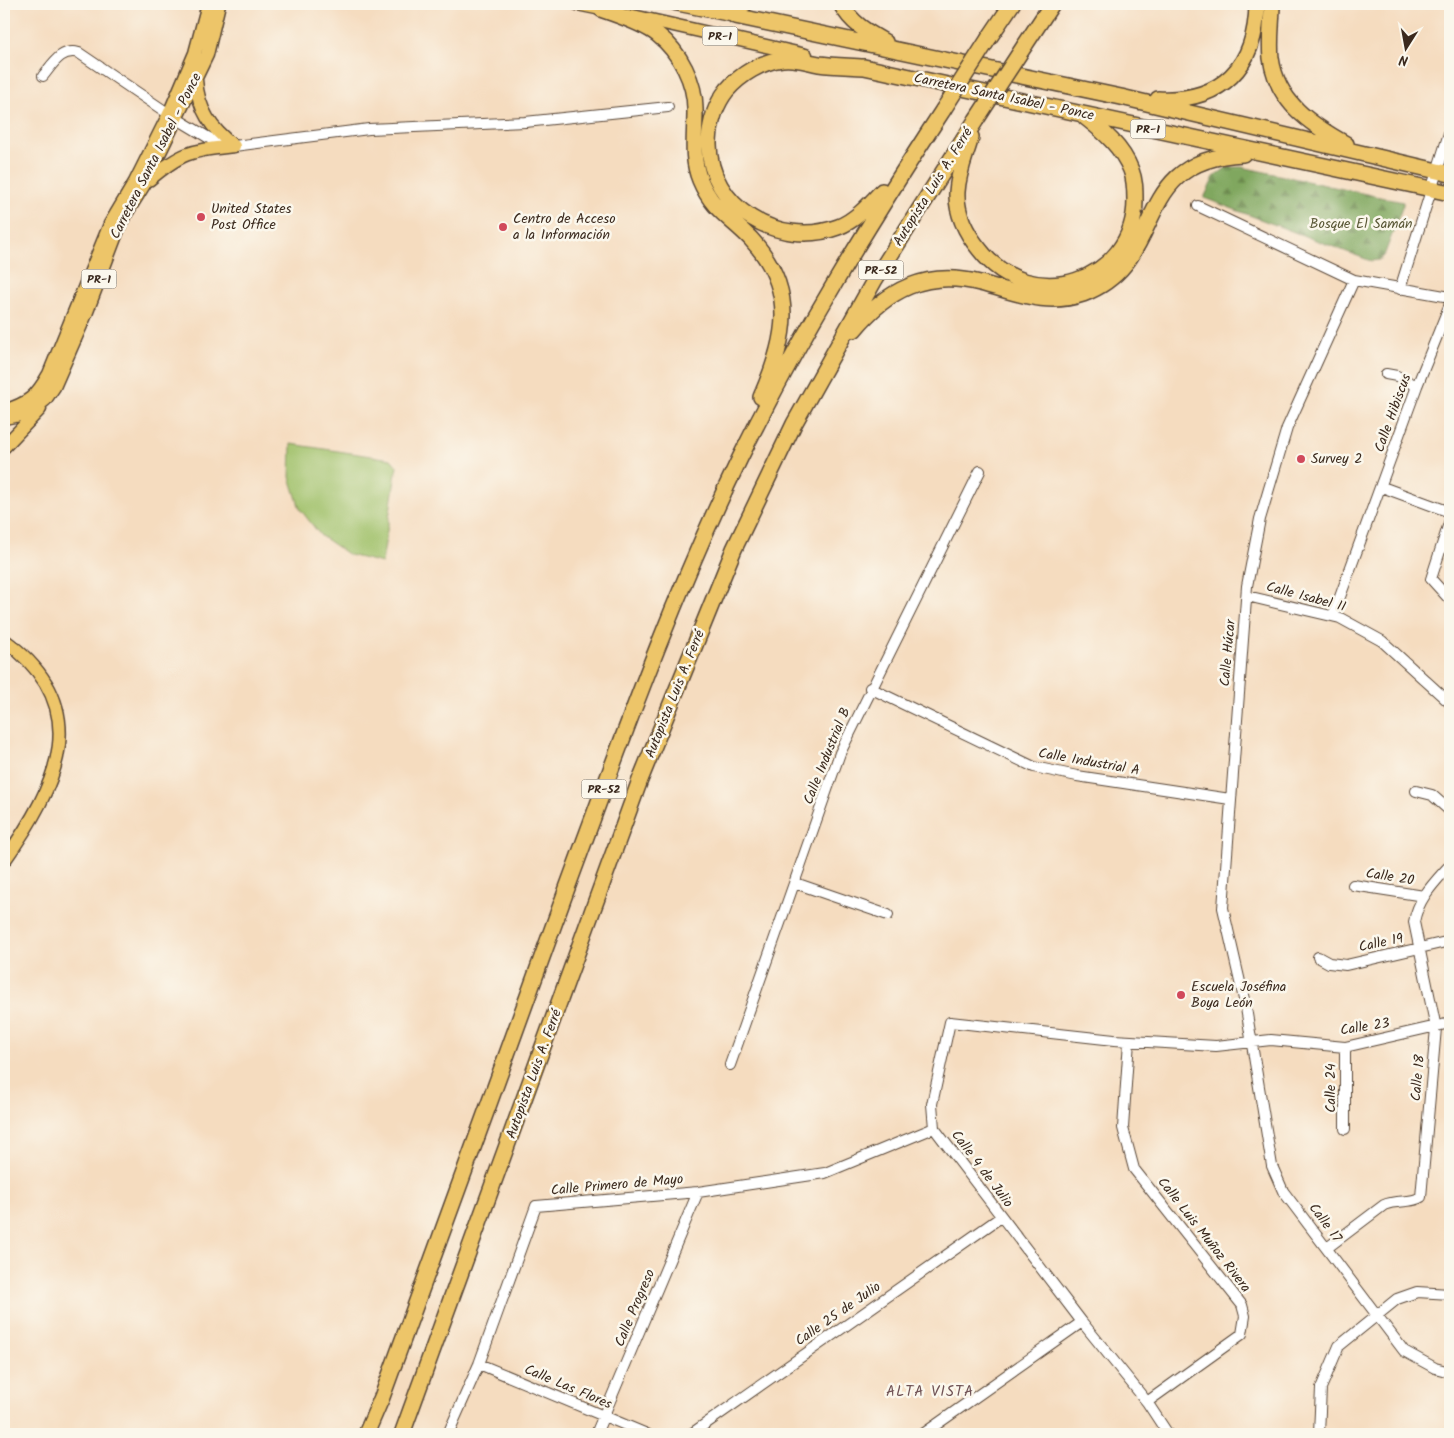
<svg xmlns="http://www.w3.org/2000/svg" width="1454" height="1438" viewBox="0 0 1454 1438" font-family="Kalam,sans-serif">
<defs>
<pattern id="forest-firs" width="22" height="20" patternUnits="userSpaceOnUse" patternTransform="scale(1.25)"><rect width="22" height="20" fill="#80a75e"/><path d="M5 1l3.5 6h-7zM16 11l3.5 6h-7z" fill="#6a884d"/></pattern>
</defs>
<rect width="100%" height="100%" fill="#fbf7ec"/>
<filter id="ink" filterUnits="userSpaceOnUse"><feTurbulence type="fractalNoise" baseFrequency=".02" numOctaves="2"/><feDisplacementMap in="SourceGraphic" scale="10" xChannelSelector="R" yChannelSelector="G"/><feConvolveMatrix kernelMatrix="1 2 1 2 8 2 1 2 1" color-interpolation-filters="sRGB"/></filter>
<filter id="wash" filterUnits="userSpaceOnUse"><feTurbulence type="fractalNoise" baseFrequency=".0096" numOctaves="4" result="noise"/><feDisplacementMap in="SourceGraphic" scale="20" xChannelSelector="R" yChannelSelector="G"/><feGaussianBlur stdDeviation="1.12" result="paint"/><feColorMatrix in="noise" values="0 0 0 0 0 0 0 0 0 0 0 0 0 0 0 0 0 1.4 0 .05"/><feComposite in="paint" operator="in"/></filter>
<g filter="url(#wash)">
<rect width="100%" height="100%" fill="#f5dcbf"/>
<!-- forest -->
<path fill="url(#forest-firs)" stroke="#5e683e" d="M1227,167H1242L1403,202V205L1384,256L1379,260L1371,261L1204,198L1214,177Z"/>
<!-- pitch -->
<path fill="#a0c16a" stroke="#6e7644" d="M291,444L391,459L397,466L382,563L349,555L321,536L300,509L290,477Z"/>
</g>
<g filter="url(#ink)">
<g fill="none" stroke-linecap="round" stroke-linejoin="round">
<!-- minor casing -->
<g stroke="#574536" stroke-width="12">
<path id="minor" d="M43,76C53,64 61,48 79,53L169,114L209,138L234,146L369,129L525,122L668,107
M1198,206L1354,280L1450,297
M1354,280L1287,428L1260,519L1247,586L1223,908L1246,1008L1272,1166L1283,1191L1404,1351L1435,1368L1450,1372
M1400,289L1450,130
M1386,374L1397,376L1417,386
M1382,487L1450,512
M1450,520L1431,579L1450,600
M1247,596L1340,618L1382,641L1450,703
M1333,616L1417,386L1450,304
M870,688L1034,767L1077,776L1230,799
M1416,791L1432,795L1450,811
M795,883L888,915
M1353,885L1424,896
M1318,957L1329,963L1346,965L1450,941
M1129,1041L1123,1128L1134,1169L1242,1305L1245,1316L1242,1334L1147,1402
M1345,1047V1129
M730,1065L840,753L980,471
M1327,1248L1384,1205C1396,1199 1411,1204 1421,1197L1436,1028L1414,922C1418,898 1435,882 1450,865
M479,1364L647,1434
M448,1434L479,1364L536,1206L698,1192L825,1173L934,1128
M596,1434L698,1192
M691,1434L1001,1217
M923,1434L1082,1322
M1168,1434L1147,1402L1082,1322L934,1128L932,1104L950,1022L1114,1040L1216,1046L1271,1040L1345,1047L1450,1023
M1319,1434L1321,1388L1339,1346L1397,1299L1417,1292L1450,1294"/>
</g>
<!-- major casing -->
<g stroke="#574536" stroke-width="15">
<path id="major" d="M577,4L611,11
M675,4L735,16
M633,16L806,55
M196,80C198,109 211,129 234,146
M149,180C183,151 191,151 234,146
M4,411C29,403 36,397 49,374L110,224L135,182L169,114L195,53L208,4
M4,418L20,415L35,408L45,400L54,387L86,314L121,222L145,183L207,55L219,4
M4,447L40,409
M4,640C96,706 58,785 4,861"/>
</g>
<!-- highway casing -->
<g stroke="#574536" stroke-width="18">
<path id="highway" d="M706,4L721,6L745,4
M841,4C851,23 867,32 885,42
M1272,4C1272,22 1269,40 1271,58C1277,102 1310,124 1346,144
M601,9C619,16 641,22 657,34C680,52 696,83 695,112C695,135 691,159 700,180C713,211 730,217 751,239C798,290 786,340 761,397
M735,16L1121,97L1450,174
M989,38L1012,4
M1025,45L1052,4
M1158,99C1222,102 1256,67 1257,4
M971,137C966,155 958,172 957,192C956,214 966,233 980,250C1030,315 1135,283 1135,200C1135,190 1135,180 1131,170C1122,147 1104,132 1085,117
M882,191C870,204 855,221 838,227C779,249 708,208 709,142C710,123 715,105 727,90C741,74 761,62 782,59C795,57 807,62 819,64C834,66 850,66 864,67L1450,193
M854,330C887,290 926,269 980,283C1016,292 1045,307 1083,294C1171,261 1127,160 1243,154
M366,1434L382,1397C444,1228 505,1060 566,891C620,745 672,598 740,458C799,337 870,222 943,110
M402,1434L640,780L734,549L794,424L874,281L976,120"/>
</g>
<!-- minor -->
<use href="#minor" stroke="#fff" stroke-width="10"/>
<!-- major -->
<use href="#major" stroke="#edc569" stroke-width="12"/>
<!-- highway -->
<use href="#highway" stroke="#edc569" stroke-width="15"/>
<!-- highway-bridge casing -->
<g stroke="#574536" stroke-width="18" stroke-linecap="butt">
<path id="highway-bridge" d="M943,110L989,38
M976,120L1025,45"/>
</g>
<!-- highway-bridge -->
<use href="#highway-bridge" stroke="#edc569" stroke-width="15"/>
</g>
</g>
<!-- markers -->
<g fill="#d1495b" stroke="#fbf7ec" stroke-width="2">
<circle cx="201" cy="217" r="5"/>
<circle cx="503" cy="227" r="5"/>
<circle cx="1301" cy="459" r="5"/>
<circle cx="1181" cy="995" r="5"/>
</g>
<g text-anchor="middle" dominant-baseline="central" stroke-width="5" stroke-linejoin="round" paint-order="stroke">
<!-- shield labels -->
<g fill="#fbf7ec" stroke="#75685c" stroke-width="1">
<rect x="702.5" y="26.5" width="35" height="19" rx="4"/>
<rect x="1130.5" y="119.5" width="35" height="19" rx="4"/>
<rect x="858.5" y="260.5" width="45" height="19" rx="4"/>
<rect x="81.5" y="269.5" width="35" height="19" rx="4"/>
<rect x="581.5" y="779.5" width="45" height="19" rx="4"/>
</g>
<g font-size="12" font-weight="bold" fill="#3b2a1e">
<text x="720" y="36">PR-1</text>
<text x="1148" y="129">PR-1</text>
<text x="881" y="270">PR-52</text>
<text x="99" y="279">PR-1</text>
<text x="604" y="789">PR-52</text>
</g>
<!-- street labels -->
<g font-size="14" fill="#3b2a1e" stroke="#fbf7ec">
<text transform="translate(1004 97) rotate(12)">Carretera Santa Isabel - Ponce</text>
<text transform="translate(156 156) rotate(-63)">Carretera Santa Isabel - Ponce</text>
<text transform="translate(933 187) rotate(-58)">Autopista Luis A. Ferré</text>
<text transform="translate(1393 413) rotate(-70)">Calle Hibiscus</text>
<text transform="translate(1306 597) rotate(15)">Calle Isabel II</text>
<text transform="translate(1228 653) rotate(-85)">Calle Húcar</text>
<text transform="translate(675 694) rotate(-68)">Autopista Luis A. Ferré</text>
<text transform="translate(827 756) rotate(-68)">Calle Industrial B</text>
<text transform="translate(1089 762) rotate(10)">Calle Industrial A</text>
<text transform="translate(1390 877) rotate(9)">Calle 20</text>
<text transform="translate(1381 943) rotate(-12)">Calle 19</text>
<text transform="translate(1365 1027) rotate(-9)">Calle 23</text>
<text transform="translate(534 1074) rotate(-70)">Autopista Luis A. Ferré</text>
<text transform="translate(1418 1078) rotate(-85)">Calle 18</text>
<text transform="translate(1331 1088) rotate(-90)">Calle 24</text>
<text transform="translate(982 1169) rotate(53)">Calle 4 de Julio</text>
<text transform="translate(617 1185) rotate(-5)">Calle Primero de Mayo</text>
<text transform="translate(1325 1223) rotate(53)">Calle 17</text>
<text transform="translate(1204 1235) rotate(52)">Calle Luis Muñoz Rivera</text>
<text transform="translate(635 1308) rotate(-67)">Calle Progreso</text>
<text transform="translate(838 1314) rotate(-35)">Calle 25 de Julio</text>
<text transform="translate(568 1387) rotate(23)">Calle Las Flores</text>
</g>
<!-- poi labels -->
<g font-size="14" fill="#3b2a1e" stroke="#fbf7ec" text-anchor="start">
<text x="211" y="209">United States<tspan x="211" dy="16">Post Office</tspan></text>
<text x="513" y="219">Centro de Acceso<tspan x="513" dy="16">a la Información</tspan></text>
<text x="1311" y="459">Survey 2</text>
<text x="1191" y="987">Escuela Joséfina<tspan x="1191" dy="16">Boya León</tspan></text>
</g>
<!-- park labels -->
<g font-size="14" fill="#595735" stroke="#fbf7ec">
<text x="1361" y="224">Bosque El Samán</text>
</g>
<!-- neighbourhood labels -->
<g font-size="15" letter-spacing="1" fill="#715456" stroke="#fbf7ec">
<text x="930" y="1392">ALTA VISTA</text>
</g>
</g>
<!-- margin -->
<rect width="1454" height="1438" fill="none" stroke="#fbf7ec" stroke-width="20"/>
<!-- north arrow -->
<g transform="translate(1406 48) rotate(191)" stroke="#fbf7ec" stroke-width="4" paint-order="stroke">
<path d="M0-4L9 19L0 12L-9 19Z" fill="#3b2a1e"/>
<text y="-8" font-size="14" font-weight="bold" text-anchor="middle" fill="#3b2a1e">N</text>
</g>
</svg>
